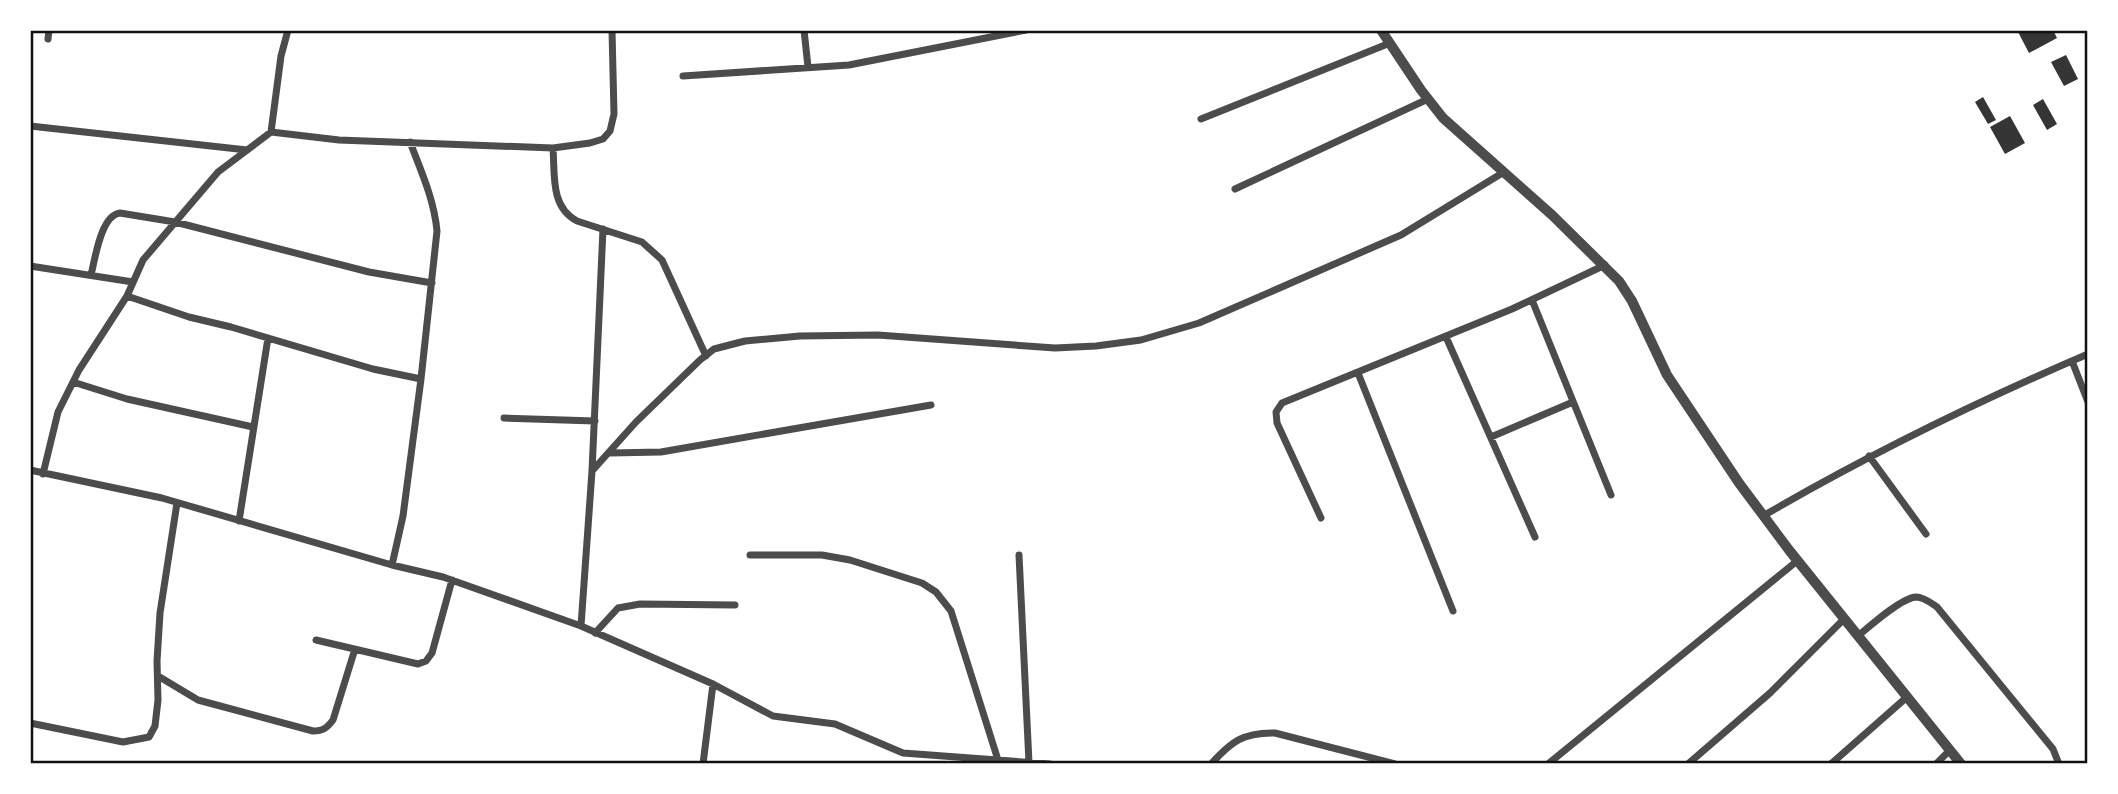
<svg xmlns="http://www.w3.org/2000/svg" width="2118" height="794" viewBox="0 0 2118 794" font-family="'PT Sans',sans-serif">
<rect width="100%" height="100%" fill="#fff"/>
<!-- building -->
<path fill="#353535" d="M2017,30H2053L2057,38L2029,53Z
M2066,55L2078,79L2064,86L2051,62Z
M1983,97L1996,120L1988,124L1975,102Z
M2043,99L2057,124L2047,130L2033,105Z
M2010,116L2025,143L2005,154L1990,127Z"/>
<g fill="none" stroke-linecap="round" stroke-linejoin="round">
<!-- minor -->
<path stroke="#4c4c4c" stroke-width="7" d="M804,30L808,67
M48,39L49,30
M683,76L849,65L1026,30
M1201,119L1390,43
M30,126L247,150
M271,132L281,56L288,30
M553,148C555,174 550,207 577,221L642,242L662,260L706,356
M1235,189L1428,99
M30,266L133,282
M91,275C95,259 101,215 120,213L175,222L369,272L432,283
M127,296L189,317L231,327L373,369L421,379
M1532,300L1611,495
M1446,337L1535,537
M2072,361L2088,402
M1358,373L1453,611
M73,382L127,399L253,427
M504,418L595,421
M1491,437L1573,402
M610,453L661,452L931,405
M1869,456L1926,534
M30,470L162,498L392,565L443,577L581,626L713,684L773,716L835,724L903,753L1050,764
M592,471L636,422L700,360L714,349L745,341L800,336L878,335L1055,348L1096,346L1141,340L1199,323L1401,235L1504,172
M43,474L58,412L79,370L127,296L143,260L218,172L271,132L339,140L553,148L590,143L603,139L610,131L614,114L612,30
M1763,516C1868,455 1976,402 2088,354
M1321,518L1277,423L1276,412L1282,403L1512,309L1605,265
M239,521L268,338
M750,555H822L850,560L922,583L936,592L951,611L998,760
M1019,555L1029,763
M392,565L403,516L421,379L437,231C434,199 421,171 410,142
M581,626L592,471L603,229
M595,633L618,608L640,604L735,605
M1858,636C1870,626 1901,598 1916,597C1924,597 1931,603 1937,607L2053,749L2059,764
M316,640L418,664L426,661L432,653L452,580
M158,676L198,700L313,731C323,731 327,728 333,720L355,649
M30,723L123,742L149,737L155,726L158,700L157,661L160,613L177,503
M703,764L713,684
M1211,764C1232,741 1242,733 1275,733L1395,764
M1548,764L1797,561
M1688,764L1770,693L1844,619
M1831,764L1907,697
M1936,764L1950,750"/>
<!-- tertiary -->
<path stroke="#4c4c4c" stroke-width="10" d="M1381,30L1421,90L1443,118L1552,215L1619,281L1632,301L1667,375L1739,483L1789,550L1961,764"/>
</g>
<!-- border -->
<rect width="2118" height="794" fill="none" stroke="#ffffff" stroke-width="63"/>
<rect x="32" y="32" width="2054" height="730" fill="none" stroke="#111" stroke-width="2.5"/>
</svg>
